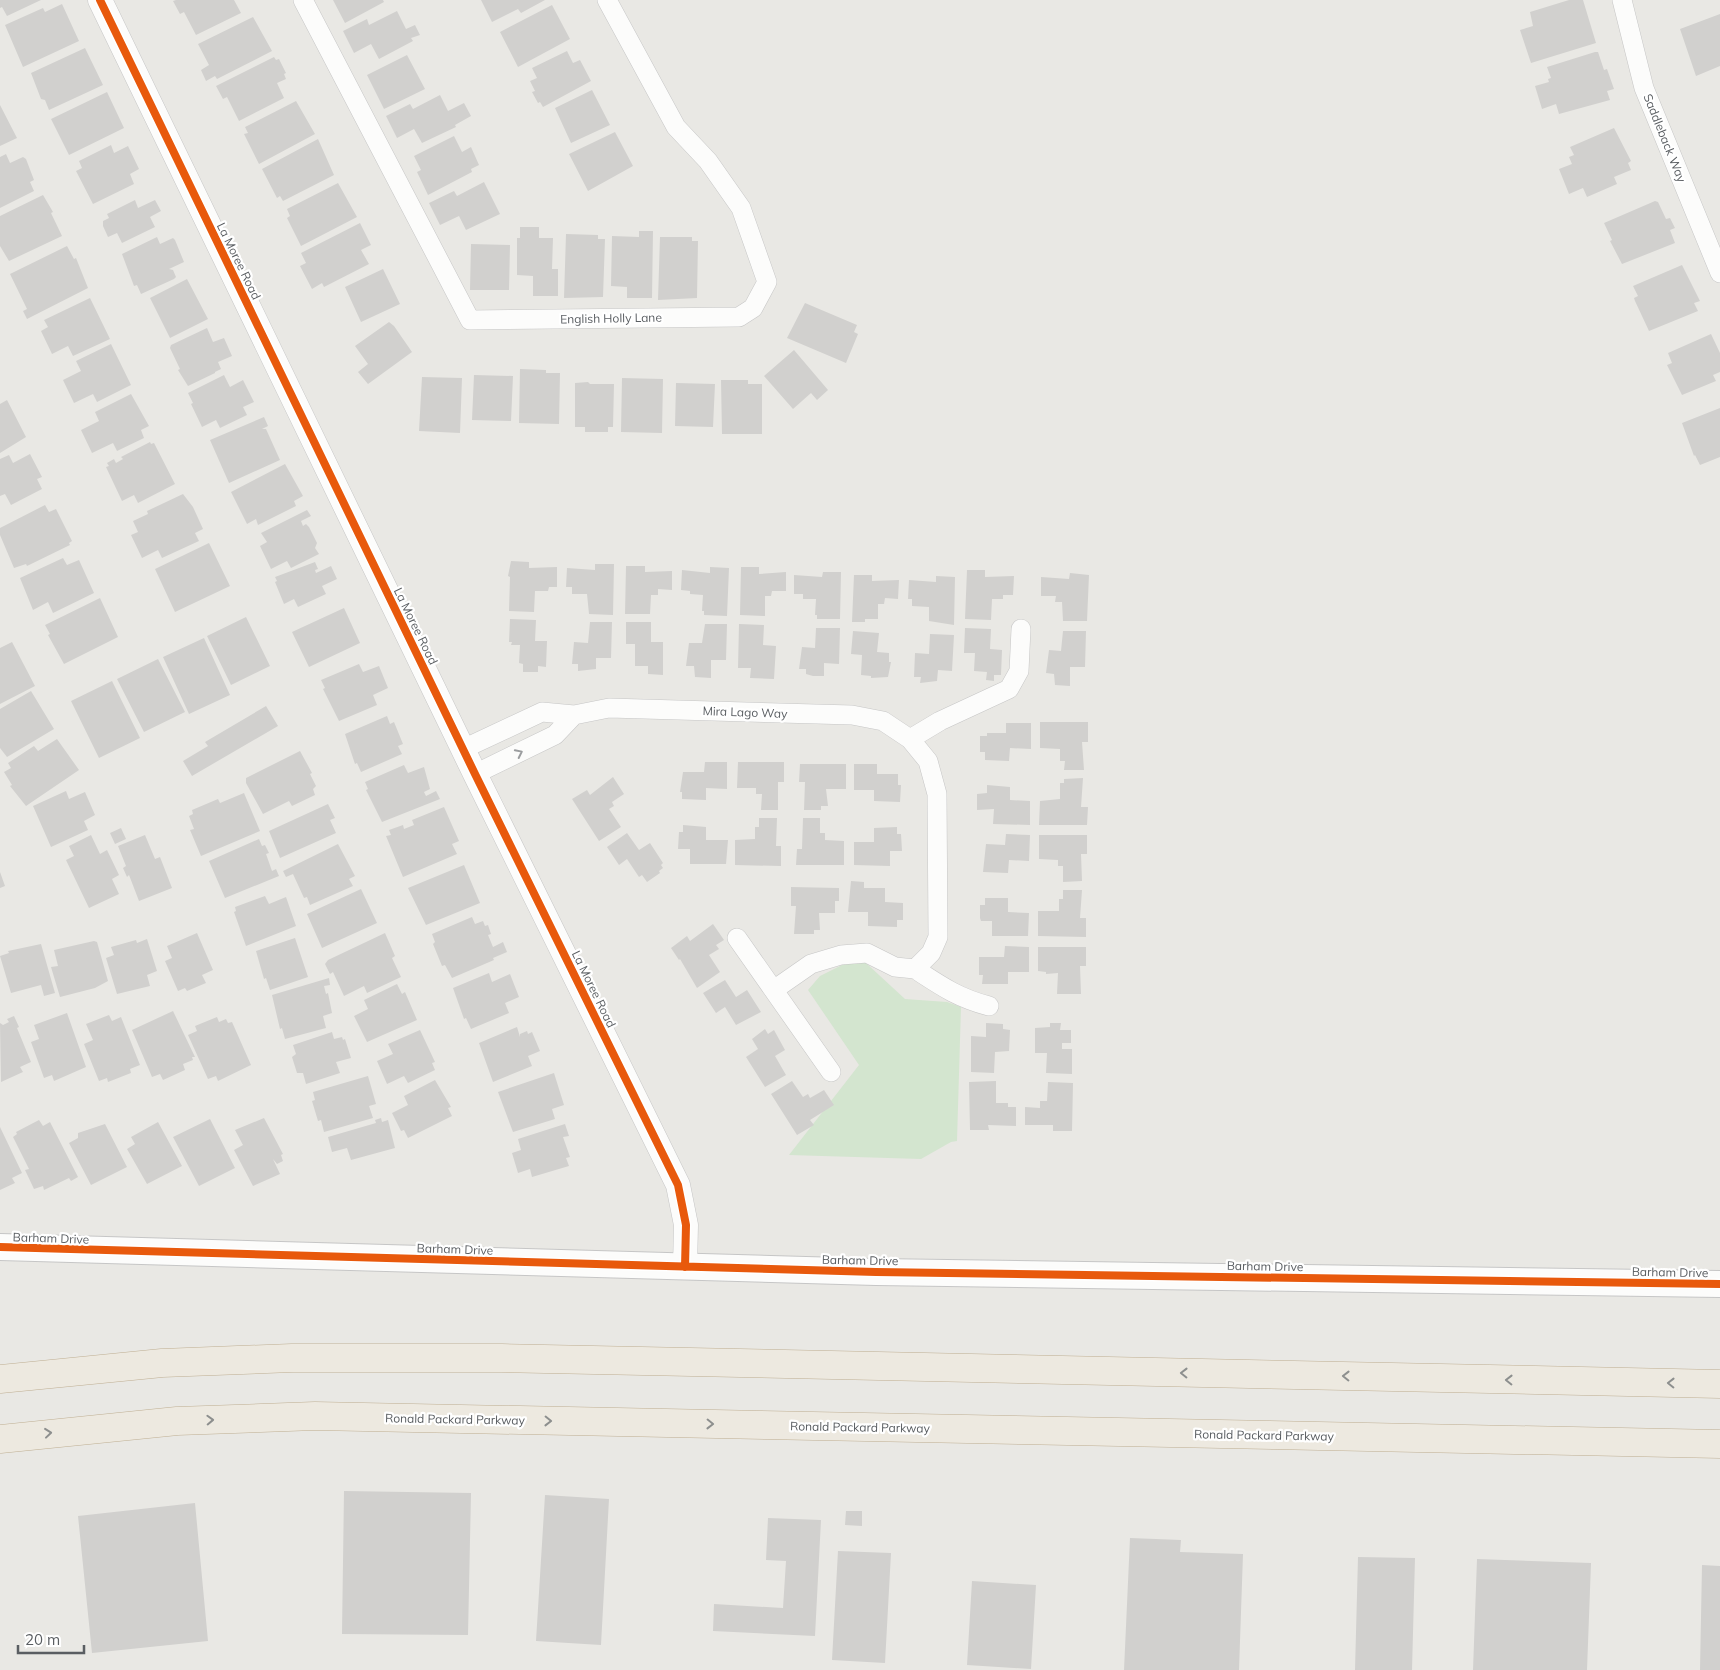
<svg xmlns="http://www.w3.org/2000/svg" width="1720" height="1670" viewBox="0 0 1720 1670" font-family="Mulish,sans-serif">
<rect width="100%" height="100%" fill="#e9e8e4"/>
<!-- green -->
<path fill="#d3e5cf" d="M846,963H866L905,999L947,1002L961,1007L957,1141L951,1142L921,1159L789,1155L859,1065L808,990L820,976Z"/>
<!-- building -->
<path fill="#d1d0ce" d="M0,0H41L7,16L2,7L0,8Z
M176,0H234L241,13L196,35L184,12L180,14L173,1Z
M333,0H383L384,2L345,23Z
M481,0H545L521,13L518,9L492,22Z
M1569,0H1583L1596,43L1531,63L1520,30L1533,26L1530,12Z
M62,4L79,41L23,67L5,25L43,8L45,12Z
M552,5L570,39L518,67L500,32Z
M397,11L406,29L415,25L420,35L411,38L413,41L379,59L371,44L354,53L343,31L367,19L369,25Z
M1720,14V66L1696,76L1680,29Z
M253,17L272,51L217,79L215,76L206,81L201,70L209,65L198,44Z
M85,48L103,85L49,110L45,100L41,99L31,73Z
M567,51L573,63L580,60L591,81L543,107L540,102L538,103L532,92L535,91L530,81L537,78L532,68Z
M1595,52H1598L1604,70L1607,69L1614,89L1607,91L1610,100L1559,114L1556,104L1542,109L1535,86L1549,82L1548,79L1551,78L1547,67Z
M407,55L425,89L384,109L367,75Z
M274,57L276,60L279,59L286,73L284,74L286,79L277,83L284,98L239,121L227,97L223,99L216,86Z
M592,90L610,125L571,143L555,108Z
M107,92L124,128L69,155L51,119Z
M440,95L448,111L464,103L471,116L455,125L456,127L422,143L414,129L397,138L386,116L410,104L413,109Z
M296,101L315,134L259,164L244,134L248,133L245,127Z
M0,105L17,138L0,146Z
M1614,128L1631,161L1628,163L1631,170L1614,177L1617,184L1587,197L1583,188L1569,194L1559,169L1572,164L1569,157L1574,155L1570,147Z
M615,132L633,166L588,191L569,154Z
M454,136L462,152L471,147L479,165L471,169L472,172L428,195L417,172L421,170L414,156Z
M318,139L334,175L283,201L280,196L277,198L262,169Z
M111,145L114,153L128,146L139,169L130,174L134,184L93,204L76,171L82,168L79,161Z
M6,154L10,163L23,157L26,159L34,180L30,182L34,191L0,208V157Z
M484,182L500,214L466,230L459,216L440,225L429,203L454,191L457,196Z
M338,183L357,217L301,246L287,218L290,216L287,209Z
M43,195L53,212L51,213L62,236L9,261L0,246V216Z
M135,200L138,208L155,200L161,211L150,217L155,227L122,243L117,233L108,237L103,226V221L109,218L107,214Z
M1655,201L1658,202L1666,219L1670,218L1675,228L1670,230L1675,243L1622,264L1610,241L1612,240L1604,223Z
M360,223L371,245L361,250L369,264L324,287L322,283L312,289L300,266L306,263L301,253Z
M520,227H539V238H553L552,269H558V296H533V276L517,275V238H520Z
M639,231H653L652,298H627V287L611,286L612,236L639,237Z
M566,234L598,235V239H605L603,297L564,298Z
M157,237L160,244L173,238L175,240L184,262L169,269L173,270L176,277L174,279L141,294L137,285L134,286L122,254Z
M660,237H692V241H698L697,298L658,300Z
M471,244L510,245L509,290H470Z
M67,246L74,259L76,258L88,288L27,319L23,311L27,309L10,274Z
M1682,265L1700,301L1694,303L1698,311L1649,331L1635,301L1634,298L1638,296L1633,286Z
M383,269L400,304L361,322L345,287Z
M187,279L208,319L170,338L150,298Z
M90,298L110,339L73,356L68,346L52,354L41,331L48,327L44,320Z
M805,303L857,325L854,332L858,334L846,363L787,338Z
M389,322L394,326L412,352L368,384L358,372L368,364L355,346Z
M207,328L213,342L224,338L232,356L218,362L221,369L215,372V373L188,386L178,370L180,369L170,348L171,345Z
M1711,334L1720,353V372L1713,375L1716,381L1682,395L1667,365L1672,363L1668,353Z
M111,344L131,385L97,402L93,394L74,403L63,380L81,371L76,361Z
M794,350L828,390L817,400L811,393L793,409L764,376Z
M520,369L546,370V373H560L559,424L519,423Z
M224,375L230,387L243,380L254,402L243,407L247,415L220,428L216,420L202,427L191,404L193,403L188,393Z
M474,375L513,376L511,421L472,420Z
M422,377L462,378L460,433L419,431Z
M622,378L663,379L662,433L621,432Z
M721,380H748V384H762V434H722Z
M588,382L590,384H614L613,427H608V432H585V427H575V383Z
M676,383L715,384L713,427L675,426Z
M131,394L149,426L141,430L144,438L117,451L113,443L92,453L81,430L99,421L95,412Z
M7,400L26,437L0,453V404Z
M1720,408V457L1700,465L1695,455L1694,456L1682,423Z
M264,417L268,426L262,429H266L280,460L229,483L210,440Z
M150,442L151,444L154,443L175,484L138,503L134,495L122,501L106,467L109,466L107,463L114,459L116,463L123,459L121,457Z
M30,454L42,477L37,479L42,489L11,505L5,494L0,496V459L9,455L13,463Z
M285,464L303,496L294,501L296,506L258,525L256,519L247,524L231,492Z
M183,494L193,507L203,529L195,533L199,541L162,558L158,550L142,558L131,535L138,532L133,521L148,514L147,511Z
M45,505L49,512L56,509L72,541L69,543L70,545L27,566L26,564L14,568L0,535V528Z
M307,510L311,516L301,521L303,526L306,524L309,527L317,543L315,548L319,554L291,568L287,561L271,569L260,546L267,542L261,533Z
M209,543L230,586L175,612L155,569Z
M63,558L67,565L79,560L94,593L53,613L48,602L33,610L20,578Z
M511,561L529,562V568L557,567V587H549L548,591H535L534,612L509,611L510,577L508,576Z
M315,562L318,569L315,570L316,573L331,566L337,579L322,586L326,594L298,607L294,599L284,604L275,582L277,581L275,577Z
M595,564H614L613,615L589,614L587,594H572V587H566L567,568L595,570Z
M626,566H645V572L672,571V590L658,589V595H651L650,614H625Z
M710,567L729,568L727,616L704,615V611H702L703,595L690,594V591L681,590L682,570L710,573Z
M741,567H759V574L786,572V591H772L771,596H765V616L740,615Z
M967,570H985V577L1014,576L1013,595H1003V599H992L991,620L965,619Z
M823,572H841L840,619H817V615H815L816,599H803V594H794V575L822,577Z
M1070,573L1089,575L1087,621H1063L1062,602H1055L1056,596H1041V577L1069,579Z
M854,575H872V581L899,580L898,599L885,598L884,604H878V619H865V622H852Z
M936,576L955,577L954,625L929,621V607L912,606V599H908L909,580L936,582Z
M100,598L118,637L64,664L48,635L50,634L45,625Z
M344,608L360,643L309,667L292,632Z
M246,617L270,666L231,685L207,636Z
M510,619L536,620L535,641H547L546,667L538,666V672H523V664L519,663L520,645H511L512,642H509Z
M590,622H612L611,658H596V669L578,671V664H572L574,642L588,643Z
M626,622H651V642H663V675L648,674V666H635V644H626Z
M705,624H727L726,660H711V678L695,677L694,666H686L689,643H702Z
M739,624L764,625L763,645L776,646L774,679L750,678L751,668H738Z
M816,628H840L839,664L824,663V676H813L806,674V669H799L802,647L815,648Z
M965,628L991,629L990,649L1002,650L1001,675H994V681L986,680L987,672L974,671L975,653H964Z
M853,631L879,633L877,652L889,653V662H891L888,677L871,678V676L861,675L862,655L851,654Z
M1063,631H1086L1085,667H1070V686L1055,685L1054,674L1046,673L1049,650L1061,651Z
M930,634L954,635L952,671L938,670L937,681L920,683L921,677H914L915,653L929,654Z
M204,638L230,695L189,714L163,657Z
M12,642L35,686L0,704V648Z
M158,659L185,712L144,732L117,679Z
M359,664L363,672L379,666L388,688L373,695L377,705L339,721L323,689L325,688L321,680Z
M112,681L140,738L99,758L71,701Z
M31,691L54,729L7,757L0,748V709Z
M266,706L278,726L192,776L183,761L208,746L205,742Z
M387,716L390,724L394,722L403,744L398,746L402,754L361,772L357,763L355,764L345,734Z
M1040,722H1088V742H1082L1084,770H1064L1065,761H1060V749L1040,748Z
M1006,723H1031V749L1010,748L1009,761L985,760V752H980V736H987V733H1006Z
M57,739L79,770L26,806L10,786L12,785L4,772L11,768L8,763L34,746L38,751Z
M300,751L312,773L310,774L316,786L313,789L315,795L292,806L289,801L263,814L246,783V778Z
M705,762H727V789L706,788V800L682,799V792H680L683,772H704Z
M738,762H784V782H778V810H761L762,794H756V788H737Z
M800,764H846V789H826L828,806H821V810H804L805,782H799Z
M854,764H877V774H898V785H901L900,802L874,801V790H854Z
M404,765L408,773L424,767L430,789L424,792L426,796L436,791L440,799L382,822L366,790L368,789L365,782Z
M613,777L624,794L612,802L614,806L609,809L621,827L599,841L572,799L587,790L590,795Z
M1083,778L1081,807H1088L1087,825H1039L1040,801L1060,799V783H1064V779Z
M987,785L1010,787V800L1030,801V825L993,824L994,809L977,810V794L987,793Z
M66,791L69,799L85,792L95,815L84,821L88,830L51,847L33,806Z
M244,793L260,831L201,856L190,830L194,829L189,816L193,814L192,810L218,799L220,803Z
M328,804L335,818L330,820L336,833L280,858L269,831Z
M444,807L459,841L452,844L457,854L403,877L386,836L391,835L389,830L403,825L404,829L414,825L412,820Z
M759,818H777L776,846H781V866L735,865V840L755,839V827H759Z
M803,818H820V833H825V840L844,841V865H796L797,849H802Z
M683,825L706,827V840H728L726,864H690V849H678L679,832H683Z
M897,827V834H901L902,851H890V866L854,865V842H874V828Z
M121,828L126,839L115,844L110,833Z
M627,833L639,850L650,843L663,863L661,865L663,868L659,871L660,873L647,882L642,875L639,877L627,859L619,865L607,847Z
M1006,834L1030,835L1029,861L1009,860L1008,873L983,872L986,844L1005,845Z
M91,835L100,854L107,850L119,875L112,879L119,894L89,908L66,860L74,856L69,846Z
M145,835L155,859L160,857L172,888L139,901L129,875L127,877L123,868L126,866L118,846Z
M1039,835H1087V854H1081L1082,881L1063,882V866H1058V860L1039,859Z
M259,839L262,846L265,845L269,853L266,854L272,871L276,869L279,876L225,898L209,861Z
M338,844L355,876L349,879L353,886L310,905L307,897L304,898L293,874L286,877L283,871Z
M464,865L480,903L426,925L408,888Z
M0,872L5,886L0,888Z
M851,881L864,882V888H885V902L903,903V920H897V927L868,926V912H848Z
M791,887L839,888V901H835V913H819L820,930H814V934H794L796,906H791Z
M361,889L377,923L322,948L307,914Z
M1063,890H1082L1080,918H1086V937L1038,936V911H1059V899H1063Z
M265,896L269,904L286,897L296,926L246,946L234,912L236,911L235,907Z
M985,898H1008V912L1029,913L1028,936H992V921H981L980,918V905H985Z
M472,917L475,924L483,921L485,926L488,925L491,934L488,935L493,947L503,942L507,952L493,958L494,960L452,978L445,965L442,966L433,944L435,942L432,934Z
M713,924L724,940L716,945L719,949L709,955L720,972L697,988L680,959L679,960L671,948L687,936L690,941Z
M197,933L213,970L202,975L206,983L187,991L185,988L178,991L165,961L172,958L167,946Z
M385,933L395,956L392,958L401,977L367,993L364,986L344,996L333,972L330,974L325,964L328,960Z
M295,938L308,977L270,990L266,978L264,979L256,951Z
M147,939L157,971L147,975L150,986L117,994L106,958L114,955L111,947L136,940L137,943Z
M94,941L97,942L108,981L95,988L60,997L51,967L58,966L54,950Z
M41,944L55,993L44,996L41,985L11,993L0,956L9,953L8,951Z
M1005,946L1029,947V972H1008V984H982L983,975H979V957H1004Z
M1038,947H1086V966H1080L1081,994H1057L1058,973L1046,974V972L1038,971Z
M489,973L492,982L510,974L519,997L505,1003L509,1013L471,1029L466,1018L464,1019L453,988Z
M329,978L330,985L324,986L326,994L328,993L332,1013L323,1016L326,1028L285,1039L282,1028L280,1029L272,995Z
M725,980L736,997L747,990L761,1012L736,1025L725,1007L716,1013L703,993Z
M397,984L402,994L405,992L417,1020L367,1042L354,1016L368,1009L364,1000Z
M173,1011L195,1057H192L193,1060L183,1064L185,1070L163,1080L160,1074L152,1077L132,1030Z
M67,1013L86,1067L54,1081L52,1075L44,1078L31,1042L39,1039L34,1025Z
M109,1015L112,1021L121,1017L140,1065L130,1069L131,1073L108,1082L107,1078L99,1081L84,1044L93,1040L86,1024Z
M14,1016L19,1027L17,1028L31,1062L20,1067L23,1072L1,1082L0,1023L3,1025L9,1022L7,1019Z
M217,1017L219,1022L226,1019L228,1023L232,1022L251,1065L218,1081L216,1076L208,1079L188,1035L197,1031L195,1026Z
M986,1023L1003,1024V1029L1010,1030L1009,1051L995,1052L994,1073L971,1072V1036L986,1037Z
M1050,1023H1061L1060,1030H1071V1043H1062V1049H1072V1074L1046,1073L1047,1053H1035V1028L1050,1027Z
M517,1027L520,1037V1034L527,1031L528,1034L532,1032L540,1051L528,1056L532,1066L493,1082L479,1043Z
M765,1029L768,1034L774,1030L785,1050L775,1056L786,1075L765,1087L746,1057L758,1049L752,1039Z
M420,1030L435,1062L432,1063L435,1070L408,1083L404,1076L387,1084L377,1061L393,1054L388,1044Z
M332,1032L334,1039L342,1037L343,1040L345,1039L351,1058L336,1062L340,1073L306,1084L303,1073H297L292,1057L296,1054L293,1045Z
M554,1073L564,1105L552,1109L555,1119L513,1132L498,1092Z
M368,1076L376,1104L369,1106L373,1118L324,1132L321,1120L318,1121L312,1101L315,1100L313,1092Z
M435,1080L451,1107L448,1108L452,1116L408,1138L404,1130L401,1131L392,1113L408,1105L404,1096Z
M792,1081L803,1097L808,1094L810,1098L824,1090L834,1105L810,1120L814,1125L797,1135L771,1094Z
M996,1081V1103H1008V1107H1016V1126L988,1125L989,1130H970L969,1082Z
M1048,1082L1073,1083L1072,1131H1053V1125H1025V1107L1040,1108V1101H1047Z
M264,1118L283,1154L281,1155L283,1161L277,1164L273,1159L280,1174L253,1186L234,1150L243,1145L235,1130Z
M381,1118L382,1122L388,1120L395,1148L351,1160L347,1148L332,1152L328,1137L376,1123L375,1120Z
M210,1119L235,1168L199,1186L173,1137Z
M39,1120L43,1126L50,1122L78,1177L71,1181L69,1178L44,1190L43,1186L34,1189L25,1170L29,1169L13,1137L17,1134L16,1132Z
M158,1122L182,1166L147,1184L127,1149L135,1144L131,1137Z
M105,1124L127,1167L91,1185L69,1143L78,1138V1133Z
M565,1124L569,1136L563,1137L570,1157L566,1158L569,1166L532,1177L530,1169L518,1173L512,1153L521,1150L518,1139Z
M0,1127L22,1173L12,1178L15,1183L0,1190Z
M344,1491L471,1493L468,1635L342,1634Z
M545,1495L609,1499L601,1645L536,1641Z
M195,1503L208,1641L92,1653L78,1516Z
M846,1511H862V1526L845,1525Z
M768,1518L821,1520L815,1636L713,1631L714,1604L783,1608L786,1561L766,1560Z
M1130,1538L1181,1540L1180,1552L1243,1554L1239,1670H1124Z
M838,1551L891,1553L885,1663L832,1660Z
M1358,1557L1415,1558L1412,1670H1355Z
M1477,1559L1591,1563L1587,1670H1473Z
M1702,1565L1720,1566V1670H1700Z
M972,1581L1036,1585L1031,1669L967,1665Z"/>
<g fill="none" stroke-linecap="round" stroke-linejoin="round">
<!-- minor casing -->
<g stroke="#c6c6c6" stroke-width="20">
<path id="minor" d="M303,0L470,320L739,317L753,308L767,282L741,208L708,161L676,127L607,0
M1622,0L1644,88L1720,273
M574,715L609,708L852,715L883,721L910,739L928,761L937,794L938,937L931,953L915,969L895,967L867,953L841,955L811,964L775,989
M910,739L940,721L1009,689L1019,671L1021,629
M463,749L542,712L574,715L555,735L475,774
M737,938L831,1072
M915,969C941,986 958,998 989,1006"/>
</g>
<!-- tertiary casing -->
<g stroke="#c6c6c6" stroke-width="25">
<path id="tertiary" d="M100,0L475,774L678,1185L686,1225L685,1267"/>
</g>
<!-- secondary casing -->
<g stroke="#c6c6c6" stroke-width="28">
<path id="secondary" d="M0,1247L876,1272L1720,1284"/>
</g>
<!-- motorway casing -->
<g stroke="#bfaf93" stroke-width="29">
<path id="motorway" d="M0,1379L162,1363L292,1358H502L1720,1384
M0,1439L177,1421L315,1416L1720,1444"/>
</g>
<!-- minor -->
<use href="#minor" stroke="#fcfcfb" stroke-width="19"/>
<!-- tertiary -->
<use href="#tertiary" stroke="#fcfcfb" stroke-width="24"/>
<!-- secondary -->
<use href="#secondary" stroke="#fcfcfb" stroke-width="26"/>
<!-- motorway -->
<use href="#motorway" stroke="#ede9e0" stroke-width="28"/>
<!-- cycleway casing -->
<g stroke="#fff" stroke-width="11">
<path id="cycleway" d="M100,0L475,774L678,1185L686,1225L685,1267
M0,1247L876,1272L1720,1284"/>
</g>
<!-- cycleway -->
<use href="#cycleway" stroke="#e8590c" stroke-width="8"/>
</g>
<!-- one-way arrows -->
<defs><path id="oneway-chevron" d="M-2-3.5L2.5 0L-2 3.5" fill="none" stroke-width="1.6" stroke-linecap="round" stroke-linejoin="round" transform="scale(1.25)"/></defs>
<use stroke="#9b9d9f" href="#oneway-chevron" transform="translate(519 753) rotate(-26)"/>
<g stroke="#8d8f8e">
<use href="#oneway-chevron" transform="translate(1184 1373) rotate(-179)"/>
<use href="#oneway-chevron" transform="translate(1346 1376) rotate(-179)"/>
<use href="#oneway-chevron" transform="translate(1509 1380) rotate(-179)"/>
<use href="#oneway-chevron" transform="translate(1671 1383) rotate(-179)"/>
<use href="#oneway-chevron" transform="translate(210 1420) rotate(-2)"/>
<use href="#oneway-chevron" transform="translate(548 1421) rotate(1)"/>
<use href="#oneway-chevron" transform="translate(710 1424) rotate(1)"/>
<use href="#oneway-chevron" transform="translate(48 1433) rotate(-6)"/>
</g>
<g text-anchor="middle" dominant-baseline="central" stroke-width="4.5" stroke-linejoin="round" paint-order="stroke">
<!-- street labels -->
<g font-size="12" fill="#5a5e62" stroke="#fff">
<text transform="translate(1665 138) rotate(68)">Saddleback Way</text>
<text transform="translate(239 261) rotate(64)">La Moree Road</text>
<text transform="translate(611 318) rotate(-1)">English Holly Lane</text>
<text transform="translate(416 626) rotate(64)">La Moree Road</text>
<text transform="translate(745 712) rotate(2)">Mira Lago Way</text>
<text transform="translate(594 989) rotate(64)">La Moree Road</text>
<text transform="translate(51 1238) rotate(2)">Barham Drive</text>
<text transform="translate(455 1249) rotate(2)">Barham Drive</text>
<text transform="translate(860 1260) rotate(1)">Barham Drive</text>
<text transform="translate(1265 1266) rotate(1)">Barham Drive</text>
<text transform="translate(1670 1272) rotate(1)">Barham Drive</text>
<text transform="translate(455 1419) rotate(1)">Ronald Packard Parkway</text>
<text transform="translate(860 1427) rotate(1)">Ronald Packard Parkway</text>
<text transform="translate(1264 1435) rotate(1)">Ronald Packard Parkway</text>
</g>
</g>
<!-- scale -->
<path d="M18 1645v8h66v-8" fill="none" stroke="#5a5e62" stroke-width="2.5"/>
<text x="25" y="1645" font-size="15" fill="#5a5e62" stroke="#ffffff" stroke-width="4" paint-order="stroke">20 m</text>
</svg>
